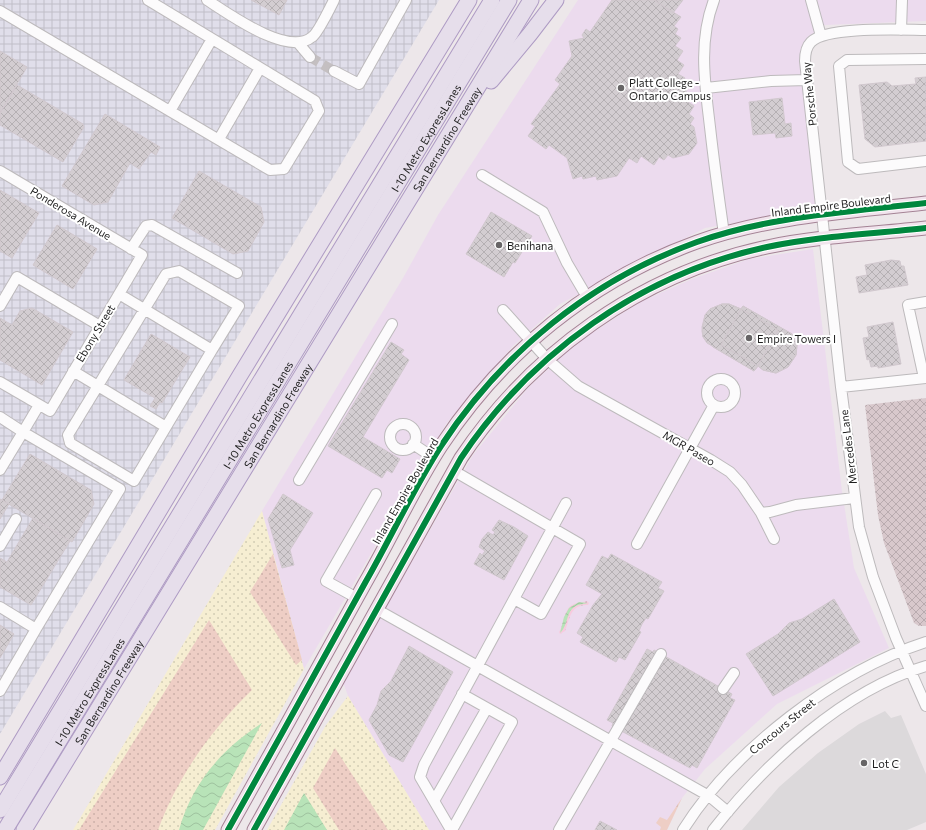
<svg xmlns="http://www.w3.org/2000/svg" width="926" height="830" viewBox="0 0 926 830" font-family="Commissioner,sans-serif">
<defs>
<pattern id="industrial-grid" width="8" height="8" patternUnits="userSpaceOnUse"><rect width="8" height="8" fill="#e0deea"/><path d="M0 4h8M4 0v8" fill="none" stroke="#c0bec8"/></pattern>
<pattern id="construction-cross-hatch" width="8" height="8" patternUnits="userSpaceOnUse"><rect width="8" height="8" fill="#d8c8cc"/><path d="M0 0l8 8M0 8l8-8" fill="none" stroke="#b9abaf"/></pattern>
<pattern id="grass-tufts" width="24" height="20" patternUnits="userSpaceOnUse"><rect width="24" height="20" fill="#eecec5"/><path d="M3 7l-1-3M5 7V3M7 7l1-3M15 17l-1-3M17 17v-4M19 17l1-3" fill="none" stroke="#ccb0a9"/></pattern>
<pattern id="sand-dots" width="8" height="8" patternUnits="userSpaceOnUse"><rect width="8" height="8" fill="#f7cbde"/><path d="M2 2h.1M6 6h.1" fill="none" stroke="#d3aebe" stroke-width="1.8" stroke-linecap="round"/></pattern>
<pattern id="park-dots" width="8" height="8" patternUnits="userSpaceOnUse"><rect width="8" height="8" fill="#f6eed2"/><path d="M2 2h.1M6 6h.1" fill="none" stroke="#d2ccb4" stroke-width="1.8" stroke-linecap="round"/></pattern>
<pattern id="garden-dots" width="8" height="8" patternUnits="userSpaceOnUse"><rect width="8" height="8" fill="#eecec5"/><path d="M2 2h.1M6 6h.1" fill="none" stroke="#ccb0a9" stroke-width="1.8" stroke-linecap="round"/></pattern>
<pattern id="water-waves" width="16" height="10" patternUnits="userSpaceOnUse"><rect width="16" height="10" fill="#b8e3b8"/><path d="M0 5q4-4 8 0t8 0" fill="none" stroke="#9ec29e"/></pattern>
<pattern id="building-cross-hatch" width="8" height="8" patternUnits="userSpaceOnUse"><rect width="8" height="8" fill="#d3cdd1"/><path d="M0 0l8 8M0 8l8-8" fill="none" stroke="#b5b0b3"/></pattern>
</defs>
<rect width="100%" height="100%" fill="#ede7ea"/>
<!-- residential -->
<path fill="#dcd9db" d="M885,711L891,718L901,715L926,774V822L907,830H742L779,787L818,753L859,724Z"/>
<!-- commercial -->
<path fill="#ecdbee" d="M578,0H926V21L825,25L809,36L802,58L817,209L705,228L560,304L513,346L446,424L304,669L262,511L403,278L438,215Z
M813,249L842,491L854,568L889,648L777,704L705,769L682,798L667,830H429L348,696L343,682L473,455L528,388L575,344L640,302L692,279L749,259Z"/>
<!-- industrial -->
<path fill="url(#industrial-grid)" d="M0,0H439L0,734Z"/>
<!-- construction -->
<path fill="url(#construction-cross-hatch)" d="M926,398V626H919L914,623L884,543L878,515L865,405Z"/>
<!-- grass -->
<path fill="url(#grass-tufts)" d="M682,798L667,830H660L661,827L656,823L660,817L667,820Z"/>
<!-- sand -->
<path fill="url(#sand-dots)" d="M587,601L589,603L588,605C570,604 570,619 565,631L560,634L559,632C565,624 563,608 574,604C578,602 582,603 587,601Z"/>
<!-- park -->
<path fill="url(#park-dots)" d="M262,511L304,669L215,830H73Z
M348,696L429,830H267L326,725Z"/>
<!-- garden -->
<path fill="url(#garden-dots)" d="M273,554L302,660L296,665L250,592Z
M209,620L252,690C211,730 178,776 158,830H79Z
M335,748L388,830H339L313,788Z"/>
<!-- water -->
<path fill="url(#water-waves)" d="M579,602L588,603C585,604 581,604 578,605C565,610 569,625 560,633L564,617L569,608Z
M262,723L203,830H179C192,783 222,749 262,723Z
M304,793L327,830H284Z"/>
<!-- building -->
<path fill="url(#building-cross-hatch)" stroke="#d1c8ce" d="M251,0H287L279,15Z
M612,0H654L681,17L674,26L678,29L675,34L681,38L675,46L683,51L677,60L684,65L678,74L685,78L680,86L687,90L682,98L694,106L689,114L694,118L690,124L694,127L697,143L689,154L673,158L668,155L664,160L659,157L654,165L641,156L637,163L629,158L617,176L597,180L596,176L583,179L582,176L573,179L567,158L549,145L546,149L528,136L535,126L531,124L560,84L555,80L572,56L569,41L584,38L582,35L586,29L590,32Z
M654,0H683L673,13Z
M0,51L27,67L0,113Z
M926,77V141L875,147L865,139L859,85L887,82L892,86L916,84L915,78Z
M17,85L83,124L84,127L63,162L0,125V113Z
M782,98L785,124L791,123L792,136L776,138L775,133L753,135L749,102Z
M105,114L160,147L156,155L151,152L139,169L130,163L108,202L94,205L62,186Z
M199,171L261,207L264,222L248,251L233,254L172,218Z
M0,190L39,213L12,258L0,251Z
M491,212L532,236L515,263L513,262L504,277L466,254Z
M57,225L97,249L73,289L33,265Z
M891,260L900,261L901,266H904L908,285L859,293L856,277L867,275L865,265Z
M722,304H729L741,309L743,306L792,334L797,345L796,355L788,367L776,373L763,370L758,366L754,371L707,343L703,337L702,331L705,315L710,309Z
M722,304H729L741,309L721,345L758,366L754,371L713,347L703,337L702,327L705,315L710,309Z
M743,306L792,334L797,345L796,355L788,367L776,373L763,370L758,366L778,330L741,309Z
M32,308L73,332L42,385L0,360V318L12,325L20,311Z
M741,309L778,330L758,366L721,345Z
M893,322L901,364L878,368V366L871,367L869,359L867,360L863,338L869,337L867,327Z
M151,334L190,357L162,403L160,402L156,409L150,406L155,398L124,380Z
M391,342L404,350L401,354L409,360L363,437L400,459L392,473L387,470L382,478L328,446Z
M30,454L91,490L94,504L72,542L2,500Z
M283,494L313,513L290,550L294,565L282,568L268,519Z
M0,499L9,504L0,519Z
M33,518L70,541L31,605L0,587V558L7,562Z
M499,520L514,527L528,536L504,580L474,564L480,553L482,555L485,551L479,547L482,539L488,532L493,535L495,532L492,530Z
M611,554L662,582L658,588L664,591L648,619L646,618L642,624L639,631L641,632L625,660L619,657L616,662L580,642L583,637L577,633L593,605L602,594L586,585L602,556L608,559Z
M834,599L860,642L773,696L746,654L778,634L789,623L802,619Z
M0,625L14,634L0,658Z
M409,646L453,672L403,762L389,755L369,720L377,705L381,691L391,681Z
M647,649L653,652L654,650L732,694L730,698L735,700L697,768L692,765L690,768L612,726L613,723L607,720Z
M600,821L617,830H595Z"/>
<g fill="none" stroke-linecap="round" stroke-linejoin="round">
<!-- minor-tunnel -->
<path stroke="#c4bfc1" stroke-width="10" stroke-dasharray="10 5" stroke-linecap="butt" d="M310,57L334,71"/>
<!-- minor casing -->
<g stroke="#bdbabc" stroke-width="12">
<path id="minor" d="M207,0C229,14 288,57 312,37C318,33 330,8 334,0
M714,0C698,42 705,84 710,127C714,163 719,199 724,234
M811,0L821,36
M0,11L270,170L284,169L319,111L315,101L148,0
M901,30L902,0
M926,30C903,30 827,26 811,42C806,47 805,54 805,61L841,387L859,527L873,577L896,638L926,706
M299,44L310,57
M926,59L847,60L839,66L848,162L858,169L926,161
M334,71L359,84L406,0
M706,88L771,81L807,80
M170,111L212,39
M219,139L260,68
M0,171L142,255L50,411L0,382
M482,175L543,212L567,263L587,297
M131,249L146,226L152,225L237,273
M0,306L17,277L100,326
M503,310L547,359L578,386L711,460L730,472L742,485L761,513L770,512L796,505L854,498
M73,371L166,427L212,350L119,294
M924,378L908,305L926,302
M707 393a14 14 0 1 1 28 0a14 14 0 1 1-28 0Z
M841,387L926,378
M0,417L23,432L0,470
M390 437a13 13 0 1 1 26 0a13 13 0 1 1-26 0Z
M166,427L134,481L70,443L68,435L166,274L179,271L239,306L212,350
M413,444L434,458
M454,471L580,544L541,614L514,599
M299,480L392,324
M761,513L774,539
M637,544L714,405
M0,546L16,519
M357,598L326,581L376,494
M0,607L36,629L120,489L23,432L39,405
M376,609L709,796L728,812
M723,689L734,673
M0,691L36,629
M434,801L487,708
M451,830L420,777L424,765L566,503
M452,830L512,722L462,694
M559,830L661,654
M683,830C733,750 836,671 926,642
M713,830C765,764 843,690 926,666"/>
</g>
<!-- major casing -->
<g stroke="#a48395" stroke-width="15">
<path id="major" d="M228,830C274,748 320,665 365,583C391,538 413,489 441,446C503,352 591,280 697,242C770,216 850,212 926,203
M254,830L461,458C532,352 641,274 767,247C819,236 873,234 926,228"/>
</g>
<!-- highway casing -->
<g stroke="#ae9bc4" stroke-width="17">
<g id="highway">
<path d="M491,81L530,34L556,0"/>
<path d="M0,777L239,377L469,0"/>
<path d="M0,810L492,0"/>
<path id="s1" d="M5,830L509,0"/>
<path id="s2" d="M24,830L531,0"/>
</g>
</g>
<!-- minor -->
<use href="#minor" stroke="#fcfbfc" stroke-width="10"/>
<!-- major -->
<use href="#major" stroke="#f1e4ed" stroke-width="13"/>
<!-- highway -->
<use href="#highway" stroke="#e6deeb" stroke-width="15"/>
<!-- cycleway casing -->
<g stroke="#fff" stroke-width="8">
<path id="cycleway" d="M228,830C274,748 320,665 365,583C391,538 413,489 441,446C503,352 591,280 697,242C770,216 850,212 926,203
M254,830L461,458C532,352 641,274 767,247C819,236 873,234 926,228"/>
</g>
<!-- cycleway -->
<use href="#cycleway" stroke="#00873e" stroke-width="6"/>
</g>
<!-- markers -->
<g fill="#676566" stroke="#fff" stroke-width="1.5">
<circle cx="621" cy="88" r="4"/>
<circle cx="499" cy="245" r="4"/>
<circle cx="749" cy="338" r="4"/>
<circle cx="864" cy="763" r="4"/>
</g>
<g text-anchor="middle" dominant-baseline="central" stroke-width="4" stroke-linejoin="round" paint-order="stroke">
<!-- poi labels -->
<g font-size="11" fill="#1f1f1f" stroke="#fff" text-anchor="start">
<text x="629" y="82">Platt College -<tspan x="629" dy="13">Ontario Campus</tspan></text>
<text x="507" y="245">Benihana</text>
<text x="757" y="338">Empire Towers I</text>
<text x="872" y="763">Lot C</text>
</g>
<!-- street labels -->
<g font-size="11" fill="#1f1f1f" stroke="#fff">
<text transform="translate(809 94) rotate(-96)">Porsche Way</text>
<text stroke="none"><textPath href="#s1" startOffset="810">I-10 Metro ExpressLanes</textPath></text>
<text stroke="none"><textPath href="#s2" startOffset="810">San Bernardino Freeway</textPath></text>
<text transform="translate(831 205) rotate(-7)">Inland Empire Boulevard</text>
<text transform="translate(71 213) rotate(31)">Ponderosa Avenue</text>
<text transform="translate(95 333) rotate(-59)">Ebony Street</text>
<text stroke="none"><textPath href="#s1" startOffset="486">I-10 Metro ExpressLanes</textPath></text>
<text stroke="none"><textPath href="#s2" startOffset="486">San Bernardino Freeway</textPath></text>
<text transform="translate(848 447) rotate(-97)">Mercedes Lane</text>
<text transform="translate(689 448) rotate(30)">MGR Paseo</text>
<text transform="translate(405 491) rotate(-60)">Inland Empire Boulevard</text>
<text stroke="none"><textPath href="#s2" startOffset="162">San Bernardino Freeway</textPath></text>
<text stroke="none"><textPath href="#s1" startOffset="162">I-10 Metro ExpressLanes</textPath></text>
<text transform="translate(782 726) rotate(-39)">Concours Street</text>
</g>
</g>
</svg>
